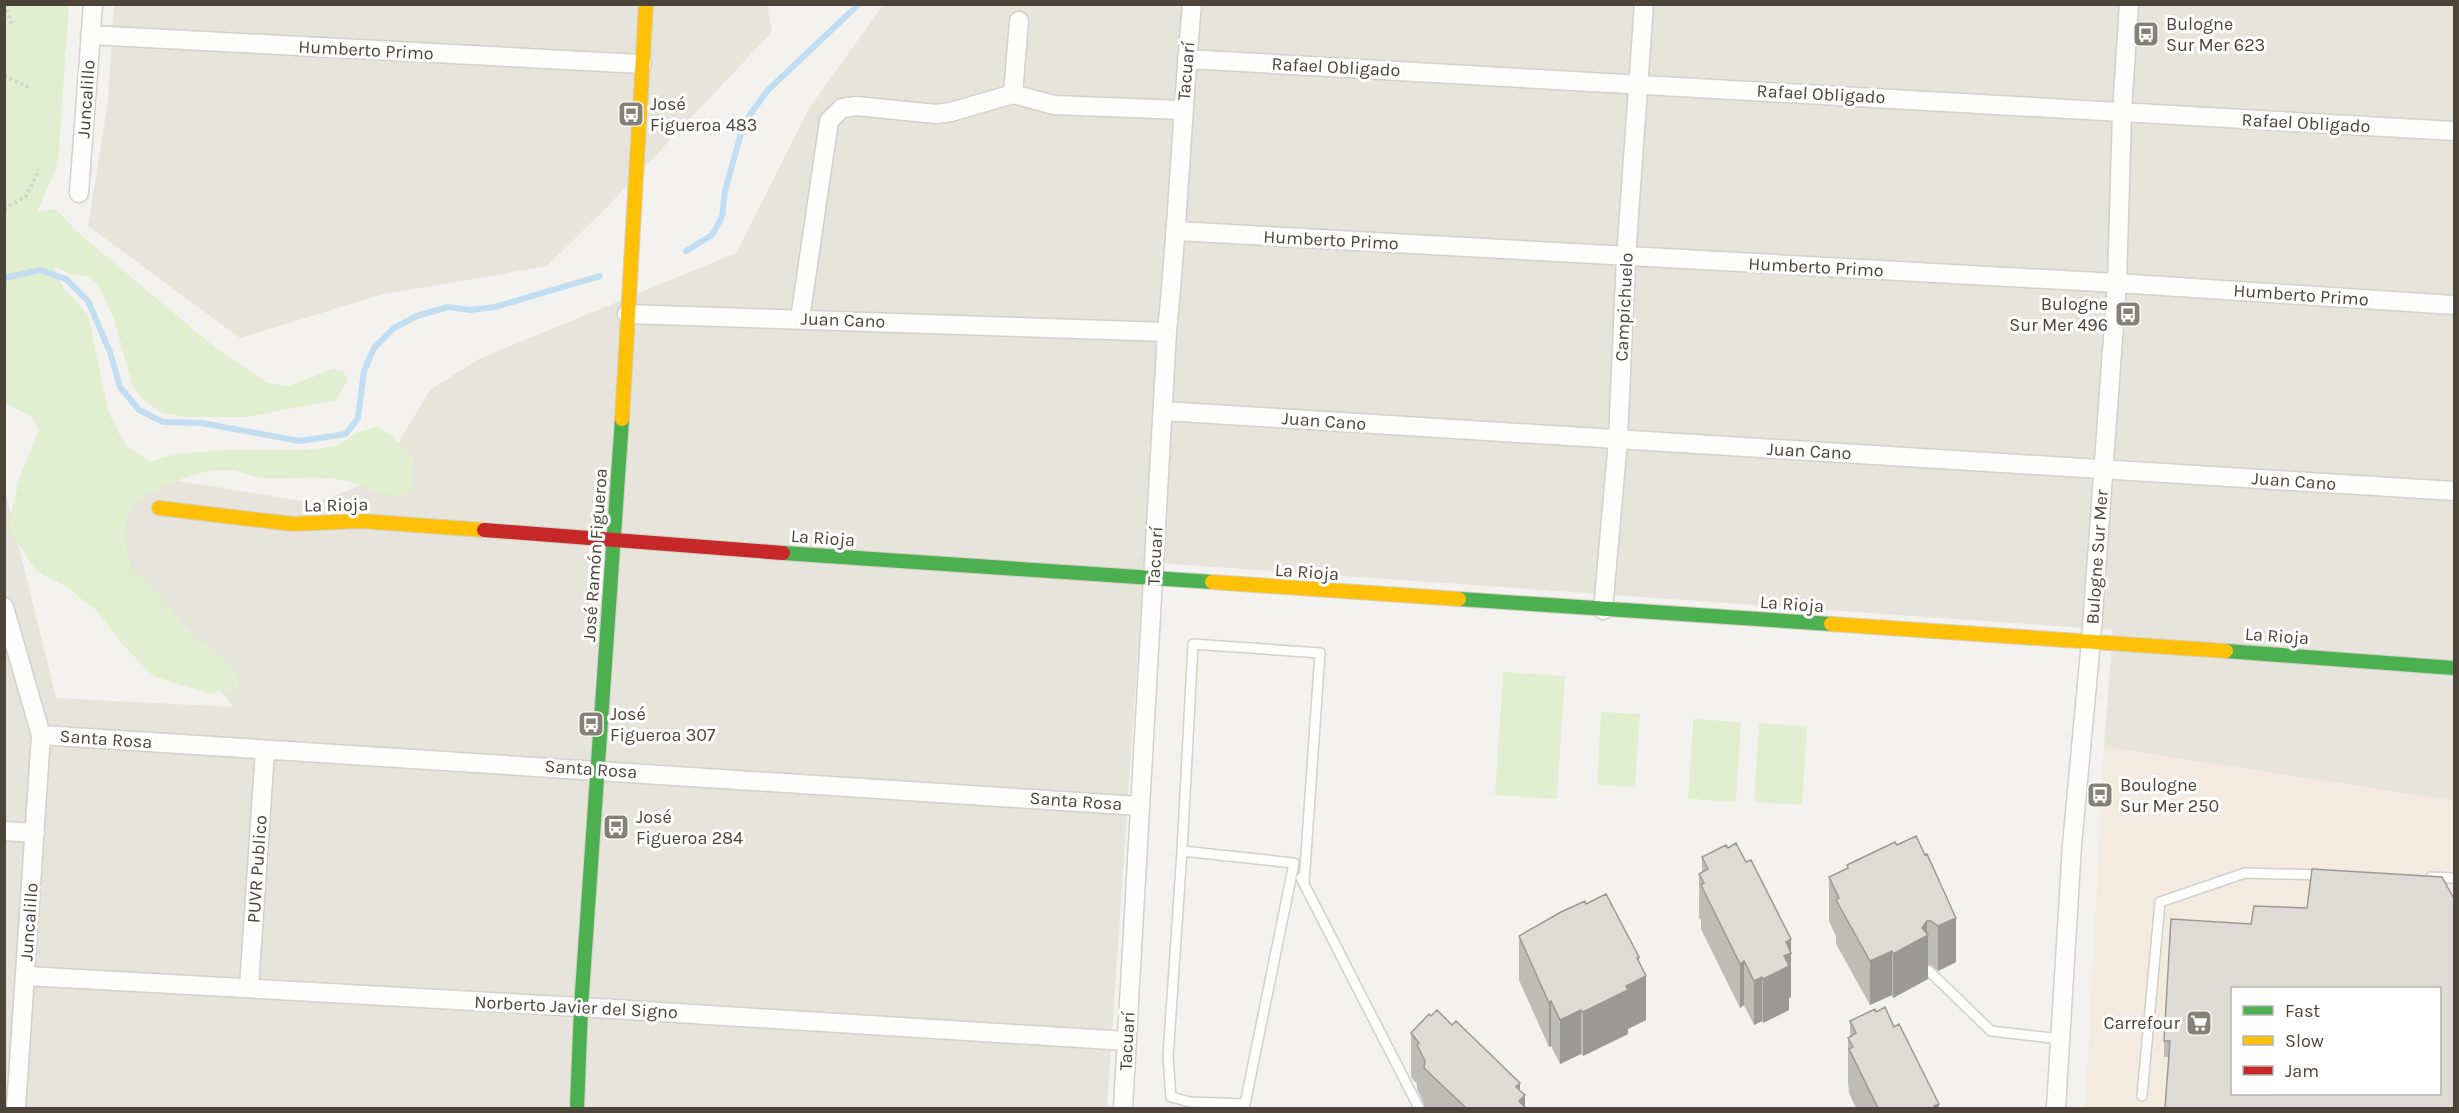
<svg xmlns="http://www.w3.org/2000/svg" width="2459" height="1113" viewBox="0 0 2459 1113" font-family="Karla,sans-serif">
<rect width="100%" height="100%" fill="#f4f2ee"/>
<!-- residential -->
<path fill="#e7e4dc" d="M114,5H767L772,32L607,207L547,266L380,295L240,338L88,226L108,101Z
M883,5H2454V801L2104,747L2113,630L1144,562L1107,1108H5L4,486L56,698L234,707L107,560L101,522L168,479L313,503L385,477L401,438L430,390L479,359L736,253L810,107Z"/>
<!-- commercial -->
<path fill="#f3ebdf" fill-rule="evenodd" d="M2104,747L2454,801V1108H2085ZM2232,988H2440V1094H2232Z"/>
<!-- green -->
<path fill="#e1eecf" d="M4,5H69L58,164L37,212L56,209L75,230L212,345L267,383L289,386L332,369L343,371L348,380L336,400L246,417H187L162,413L141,398L132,385L114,319L98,284L86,276L73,275L53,266L64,289L88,315L108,410L126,446L150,461L178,454L223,450H307L335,446L361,431L377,427L391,435L413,458L412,491C388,505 366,484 342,480C317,476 289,479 264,478C252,478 240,470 228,470C193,469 159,488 131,506L124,533L132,570L150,584L193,636L214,650L237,672L240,687L209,694L153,676L124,646L97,611L65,586L37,572L8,527L19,479L39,430L32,417L5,403Z
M1503,672L1565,676L1557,799L1495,795Z
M1601,712L1640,714L1635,787L1597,785Z
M1693,719L1741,722L1736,802L1688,799Z
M1759,723L1807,726L1802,805L1754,802Z"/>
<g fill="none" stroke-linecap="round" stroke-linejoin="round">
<!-- stream -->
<path stroke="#c0ddf1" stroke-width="6" d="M686,251L712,235L722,217L725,191L742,130L751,113L768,90L859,4
M4,278L40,270L66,279L88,301L110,352L120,387L139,410L163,422L201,423L300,441L346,434L358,418L364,371L374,348L394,328L417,316L448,307L470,310L495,307L600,276"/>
<!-- lane casing -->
<g stroke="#d2d0cb" stroke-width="12">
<path id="lane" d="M1182,851L1294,863L1245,1104L1190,1102L1171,1097L1168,1057Z
M1182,851L1193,644L1320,653L1304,883
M2431,877L2454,878
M1301,878L1419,1108
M1929,971L1991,1031L2061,1039
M2142,1096L2160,902L2245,873L2321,875"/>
</g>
<!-- street casing -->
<g stroke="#d2d0cb" stroke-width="21">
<path id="street" d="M90,35L642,64
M1187,59L2454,131
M1013,94L1019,21
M79,193L93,4
M1177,231L2117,283L2454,305
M627,314L1167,332
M800,319L829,121L842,108L856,106L936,114L951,112L1013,94L1054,105L1182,110
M1164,411L2454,491
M4,607L41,735L16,1108
M1603,610L1618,440L1626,257L1644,4
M41,735L1140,806
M4,831L35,833
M26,976L581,1007L1127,1041
M249,987L265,750
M1123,1108L1167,332C1178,223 1182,114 1192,4
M2056,1108L2072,845L2091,641L2117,283L2122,112L2129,4"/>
</g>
<!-- fast casing -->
<g stroke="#d3cfc5" stroke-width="16">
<path id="fast" d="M783,553L1212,582
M1459,599L1831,624
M2226,651L2454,668
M577,1108L581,1007L622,419"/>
</g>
<!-- slow casing -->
<g stroke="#d3cfc5" stroke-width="16">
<path id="slow" d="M622,419L646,4
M159,508L293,524L360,521L484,530
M1212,582L1459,599
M1831,624L2226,651"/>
</g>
<!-- jam casing -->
<g stroke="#d3cfc5" stroke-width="16">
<path id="jam" d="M484,530L783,553"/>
</g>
<!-- path -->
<path stroke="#d3d2cc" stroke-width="4" stroke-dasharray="3 3" stroke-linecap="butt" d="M5,4L12,25
M4,76L30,88
M4,209L26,196L39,170"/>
<!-- lane -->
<use href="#lane" stroke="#fdfdfc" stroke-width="9"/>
<!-- street -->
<use href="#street" stroke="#fdfdfc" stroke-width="18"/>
<!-- fast -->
<use href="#fast" stroke="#4caf50" stroke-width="14"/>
<!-- slow -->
<use href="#slow" stroke="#ffc107" stroke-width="14"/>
<!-- jam -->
<use href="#jam" stroke="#c62828" stroke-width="14"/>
</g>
<!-- wall -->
<path fill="#bfbcb8" d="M1916,836L1956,962L1938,971L1931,965H1928V979L1893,998L1892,995L1870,1005L1836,944V936L1829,921V877L1847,868V865L1897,845Z
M1702,857L1791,951V997L1789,998V1010L1763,1023L1762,1021L1754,1025L1744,1005L1740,1008L1701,929V920L1699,918V874L1702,872Z
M1586,904L1639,962L1646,1020L1628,1029V1034L1583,1056L1581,1054L1560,1064L1551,1046L1549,1047L1519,980V936Z
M2307,908L2169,1057H2164V1041L2251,924Z
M1876,1012L1894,1027L1939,1108H1856L1849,1093L1848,1082V1038L1850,1036V1021Z
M1431,1016L1452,1025L1520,1090L1525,1107L1526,1108H1424V1104L1417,1089V1084L1411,1077V1033Z"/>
<!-- shaded-wall -->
<path fill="#9b9996" d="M1956,918V962L1938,971V926Z
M1927,921V936L1928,935V979L1893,998V954L1922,928Z
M1791,939V997L1789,998V1010L1763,1023V979L1784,956L1786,942Z
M1892,951V995L1870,1005V961Z
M1639,957V980L1646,976V1020L1628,1029V1034L1583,1056V1012L1626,986L1637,958Z
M1744,961V1005L1740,1008V964Z
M1762,977V1021L1754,1025V981Z
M1551,1001V1046L1549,1047V1003Z
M1581,1010V1054L1560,1064V1020Z
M1520,1083V1101L1525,1095V1108H1516V1087Z
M1939,1104V1108H1934V1106Z"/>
<!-- building -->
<path fill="#dedbd6" stroke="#9b9996" stroke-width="1.5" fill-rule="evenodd" d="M1916,836L1925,855L1927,854L1956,918L1938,926L1931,921H1927L1922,928L1928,935L1893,954L1892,951L1870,961L1836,900L1839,898L1829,877L1848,868L1847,865L1895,842L1897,845Z
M1736,843L1746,862L1751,860L1791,939L1786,942L1791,953L1784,956L1789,966L1763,979L1762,977L1754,981L1744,961L1740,964L1701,885L1704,883L1699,874L1708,869L1702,857L1726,845L1728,848Z
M2312,869L2442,877L2454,899V1108H2165L2170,1041H2164L2171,919L2251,924L2254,906L2307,908ZM2232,988H2439V1094H2232Z
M1606,894L1639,957L1637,958L1646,976L1626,986L1628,990L1583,1012L1581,1010L1560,1020L1551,1001L1549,1003L1519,936L1561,912L1585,901L1586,904Z
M1885,1007L1894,1027L1899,1024L1939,1104L1934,1106L1935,1108H1878L1849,1049L1853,1047L1848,1038L1856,1033L1850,1021L1875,1009L1876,1012Z
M1437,1010L1452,1025L1456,1021L1520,1083L1516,1087L1525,1095L1519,1101L1526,1108H1466L1424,1068L1425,1061L1417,1045L1419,1043L1411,1033L1429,1014L1431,1016Z"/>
<!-- icons -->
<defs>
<g id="bus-square" transform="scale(1.35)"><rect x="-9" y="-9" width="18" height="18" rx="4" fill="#868178" stroke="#fff"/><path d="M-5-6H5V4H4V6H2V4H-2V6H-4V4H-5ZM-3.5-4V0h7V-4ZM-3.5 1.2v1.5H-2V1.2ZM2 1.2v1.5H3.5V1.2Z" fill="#fff"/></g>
<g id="supermarket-square" transform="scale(1.35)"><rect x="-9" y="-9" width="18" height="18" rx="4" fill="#868178" stroke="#fff"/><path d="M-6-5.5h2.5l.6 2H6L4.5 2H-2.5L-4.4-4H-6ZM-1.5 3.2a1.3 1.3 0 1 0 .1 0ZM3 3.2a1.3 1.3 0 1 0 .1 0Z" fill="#fff"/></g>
</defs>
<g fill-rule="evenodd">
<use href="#bus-square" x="2146" y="34"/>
<use href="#bus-square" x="631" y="114"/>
<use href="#bus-square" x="2128" y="314"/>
<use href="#bus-square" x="591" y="724"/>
<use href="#bus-square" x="2100" y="795"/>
<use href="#bus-square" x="616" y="827"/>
<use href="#supermarket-square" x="2199" y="1023"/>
</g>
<g text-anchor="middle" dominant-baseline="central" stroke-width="6" stroke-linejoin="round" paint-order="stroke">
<!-- poi labels -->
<g font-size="18" fill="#4b4439" stroke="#fff" text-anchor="start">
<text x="2166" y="24">Bulogne<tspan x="2166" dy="21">Sur Mer 623</tspan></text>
<text x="650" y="104">José<tspan x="650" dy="21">Figueroa 483</tspan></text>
<text x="2108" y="304" text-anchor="end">Bulogne<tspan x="2108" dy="21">Sur Mer 496</tspan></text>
<text x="610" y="714">José<tspan x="610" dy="21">Figueroa 307</tspan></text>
<text x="2120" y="785">Boulogne<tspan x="2120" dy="21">Sur Mer 250</tspan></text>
<text x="636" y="817">José<tspan x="636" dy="21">Figueroa 284</tspan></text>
<text x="2180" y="1023" text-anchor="end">Carrefour</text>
</g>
<!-- street labels -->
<g font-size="18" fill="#4b4439" stroke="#fff">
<text transform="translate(366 50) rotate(3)">Humberto Primo</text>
<text transform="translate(1336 67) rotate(3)">Rafael Obligado</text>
<text transform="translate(1186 71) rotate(-85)">Tacuarí</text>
<text transform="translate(1821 94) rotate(3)">Rafael Obligado</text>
<text transform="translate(86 99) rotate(-86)">Juncalillo</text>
<text transform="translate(2306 123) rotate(3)">Rafael Obligado</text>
<text transform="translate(1331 240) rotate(3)">Humberto Primo</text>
<text transform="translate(1816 267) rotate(3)">Humberto Primo</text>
<text transform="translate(2301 295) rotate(4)">Humberto Primo</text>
<text transform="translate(1624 307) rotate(-87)">Campichuelo</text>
<text transform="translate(843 320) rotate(2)">Juan Cano</text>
<text transform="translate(1324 421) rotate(4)">Juan Cano</text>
<text transform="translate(1809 451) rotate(3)">Juan Cano</text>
<text transform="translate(2294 481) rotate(4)">Juan Cano</text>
<text transform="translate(336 505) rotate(-1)">La Rioja</text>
<text transform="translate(823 538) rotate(4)">La Rioja</text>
<text transform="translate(595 555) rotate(-86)">José Ramón Figueroa</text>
<text transform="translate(1155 556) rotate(-87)">Tacuarí</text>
<text transform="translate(2097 557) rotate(-86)">Bulogne Sur Mer</text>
<text transform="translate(1307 572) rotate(4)">La Rioja</text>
<text transform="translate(1792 604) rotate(4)">La Rioja</text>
<text transform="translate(2277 636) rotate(4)">La Rioja</text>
<text transform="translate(106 739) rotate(4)">Santa Rosa</text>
<text transform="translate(591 769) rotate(4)">Santa Rosa</text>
<text transform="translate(1076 801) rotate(4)">Santa Rosa</text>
<text transform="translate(257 869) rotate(-86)">PUVR Publico</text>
<text transform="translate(29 922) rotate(-86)">Juncalillo</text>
<text transform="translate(576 1007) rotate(3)">Norberto Javier del Signo</text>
<text transform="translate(1127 1041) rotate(-87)">Tacuarí</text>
</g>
</g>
<!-- border -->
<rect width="2459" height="1113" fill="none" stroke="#4b4439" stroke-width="12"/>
<!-- legend -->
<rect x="2231" y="987" width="210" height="108" fill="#ffffff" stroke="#b7b4b0" stroke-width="1.5"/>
<rect x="2243" y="1006" width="30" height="9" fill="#4caf50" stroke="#b7b4b0" stroke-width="1.5"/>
<text x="2285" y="1017" font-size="18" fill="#4b4439">Fast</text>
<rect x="2243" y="1036" width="30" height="9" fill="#ffc107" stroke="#b7b4b0" stroke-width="1.5"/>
<text x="2285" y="1047" font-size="18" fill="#4b4439">Slow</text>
<rect x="2243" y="1066" width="30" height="9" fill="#c62828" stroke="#b7b4b0" stroke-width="1.5"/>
<text x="2285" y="1077" font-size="18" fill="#4b4439">Jam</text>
</svg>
